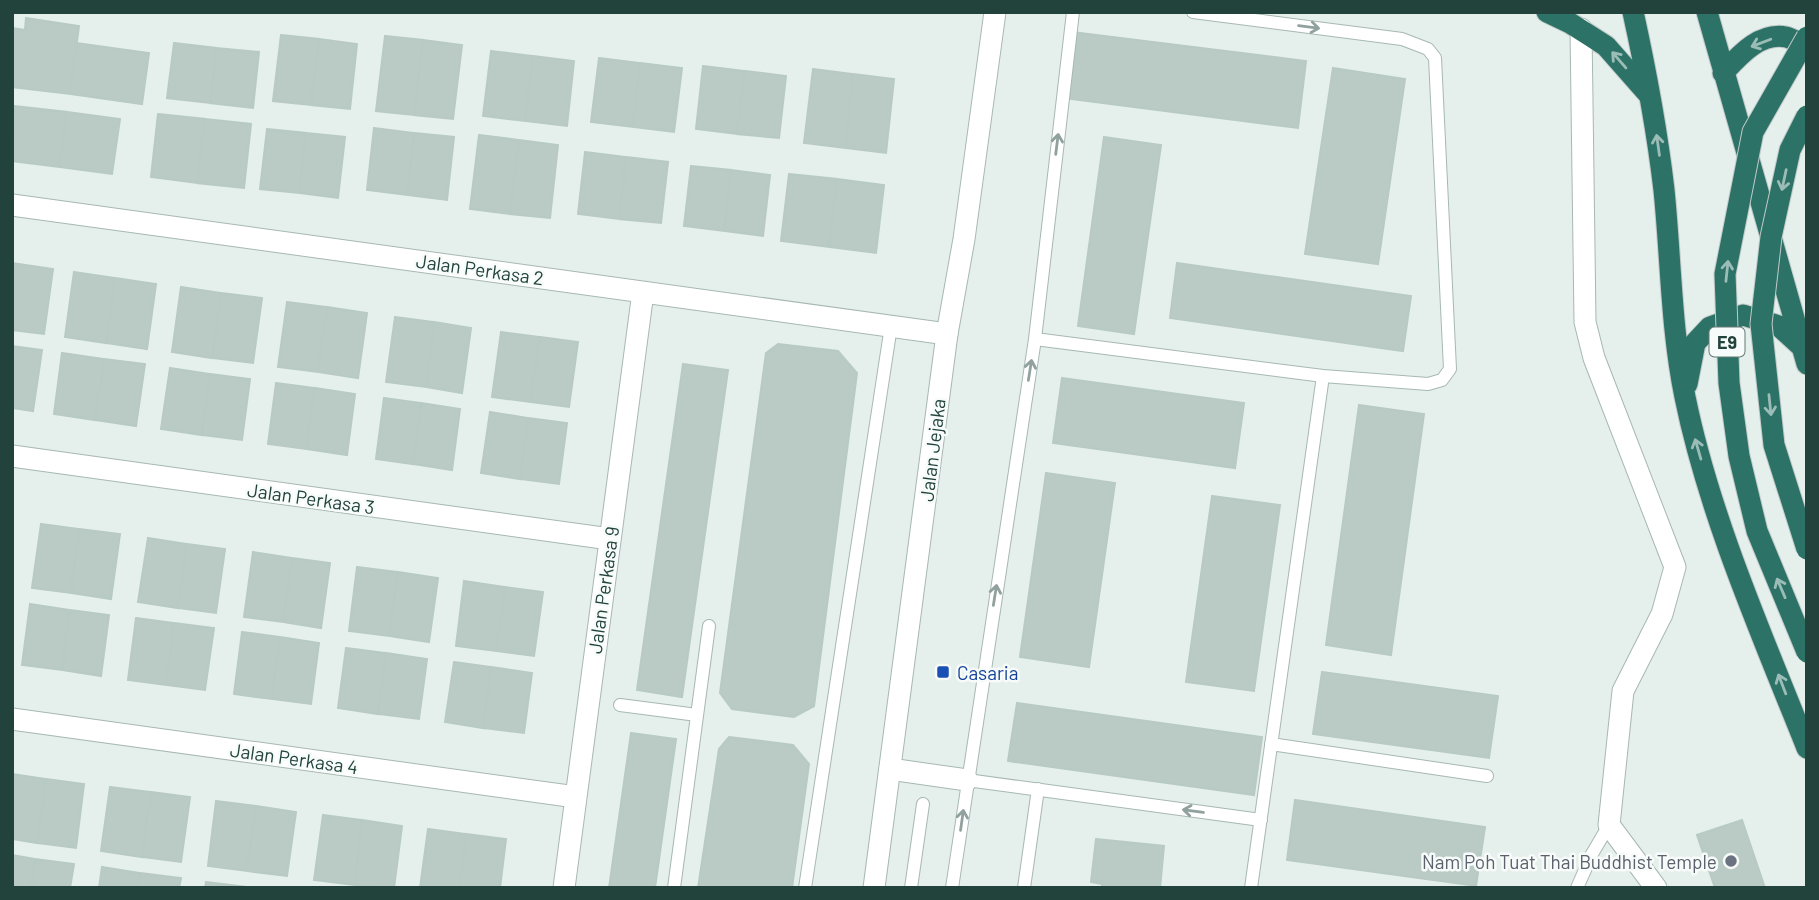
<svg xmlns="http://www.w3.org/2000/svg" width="1819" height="900" viewBox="0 0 1819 900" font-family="Barlow,sans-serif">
<rect width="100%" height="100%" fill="#e5efeb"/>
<!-- building -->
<path fill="#bacac5" stroke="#b7cac3" stroke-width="2" d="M26,18L79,26L70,94L12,87V28L25,30Z
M1072,32L1306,61L1298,128L1063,98Z
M281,35L319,39L311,105L273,101Z
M385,36L423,40L414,115L376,111Z
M319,39L357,44L350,109L311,105Z
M423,40L462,45L453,119L414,115Z
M76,43L149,53L142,104L70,94Z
M174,43L216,48L210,103L167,98Z
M216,48L259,52L253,108L210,103Z
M491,51L533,56L525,121L483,116Z
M533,56L574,61L567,126L525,121Z
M599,58L640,63L633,127L591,122Z
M640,63L682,68L674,132L633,127Z
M703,66L745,71L737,134L696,129Z
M1333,68L1405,79L1378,264L1305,254Z
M813,69L853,74L845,148L804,143Z
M745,71L786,76L779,138L737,134Z
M853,74L894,79L886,153L845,148Z
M14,106L67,112L59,167L12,161Z
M67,112L120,119L112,174L59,167Z
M158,114L205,119L197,183L151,177Z
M205,119L251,124L244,188L197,183Z
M374,128L414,133L407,195L367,190Z
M267,129L306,133L299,193L260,189Z
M306,133L345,137L338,198L299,193Z
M414,133L454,137L447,200L407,195Z
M479,135L519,140L510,214L470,209Z
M1104,137L1161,145L1134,334L1078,326Z
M519,140L558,145L550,218L510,214Z
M585,152L626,157L619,219L578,214Z
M626,157L668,162L661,223L619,219Z
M691,166L731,170L724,231L684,226Z
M731,170L770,175L763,236L724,231Z
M789,174L837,179L829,247L781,241Z
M837,179L884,185L876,253L829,247Z
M12,263L53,269L44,334L12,330Z
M1177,263L1411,296L1403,351L1170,318Z
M74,272L115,278L106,343L65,337Z
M115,278L156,284L147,349L106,343Z
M181,287L221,293L212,358L172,352Z
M221,293L262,298L253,363L212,358Z
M287,302L327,307L318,372L278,367Z
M327,307L367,313L358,378L318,372Z
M395,317L434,322L426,387L386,382Z
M434,322L471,328L462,393L426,387Z
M501,332L540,337L530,402L492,397Z
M540,337L578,342L569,407L530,402Z
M778,344L838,351L857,373L814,706L794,717L732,709L720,693L766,353Z
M12,346L42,350L33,411L12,408Z
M62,353L104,359L95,420L54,414Z
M104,359L145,364L136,426L95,420Z
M683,364L728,370L682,697L637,690Z
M170,368L210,374L202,435L161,429Z
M210,374L250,379L242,440L202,435Z
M1062,378L1244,403L1235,468L1053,443Z
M276,383L315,388L306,449L268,444Z
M315,388L355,394L347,455L306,449Z
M384,398L421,403L413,464L376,459Z
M421,403L460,409L452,470L413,464Z
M1359,405L1424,414L1391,655L1326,645Z
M490,412L528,418L520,479L481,473Z
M528,418L567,423L559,484L520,479Z
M1046,473L1115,483L1089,667L1020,657Z
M1212,496L1280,505L1254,691L1186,682Z
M41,524L79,529L71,593L32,588Z
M79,529L120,534L111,599L71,593Z
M148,538L187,544L178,608L138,602Z
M187,544L225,549L216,613L178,608Z
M253,552L292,558L283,622L244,617Z
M292,558L330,563L321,628L283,622Z
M357,567L398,572L389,636L349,631Z
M398,572L438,578L429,642L389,636Z
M464,581L505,587L496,651L456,646Z
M505,587L543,592L534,656L496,651Z
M30,604L70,610L62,670L22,665Z
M70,610L109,615L101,676L62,670Z
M136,618L174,623L166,685L128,680Z
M174,623L214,628L205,690L166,685Z
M242,632L280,637L272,699L234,694Z
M280,637L319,643L311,704L272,699Z
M346,648L386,653L378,714L338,708Z
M386,653L427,659L419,719L378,714Z
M454,662L491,667L483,728L445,722Z
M491,667L532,673L524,733L483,728Z
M1322,672L1498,696L1489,758L1313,734Z
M1017,703L1262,737L1254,795L1008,761Z
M631,733L676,739L655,888H609Z
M729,737L793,745L809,764L792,888H698L719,749Z
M12,774L46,779L37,843L12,839Z
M46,779L84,784L76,848L37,843Z
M110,787L151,792L142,857L101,851Z
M151,792L190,797L181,862L142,857Z
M1295,800L1485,827L1476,886L1287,860Z
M216,801L256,806L247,871L208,866Z
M256,806L296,812L287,876L247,871Z
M323,815L362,820L354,885L314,880Z
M362,820L402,826L394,888L354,885Z
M1742,820L1765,888H1715L1697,835Z
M428,829L466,834L459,888H420Z
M466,834L506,839L500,888H459Z
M1096,839L1164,846L1160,888H1102V884L1091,882Z
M12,855L35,859L31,888H12Z
M35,859L74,864L70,888H31Z
M102,867L140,873L138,888H99Z
M140,873L181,878L179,888H138Z
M206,882L246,887V888H205Z"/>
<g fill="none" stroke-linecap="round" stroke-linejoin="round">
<!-- service casing -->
<g stroke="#a7b8b3" stroke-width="14">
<path id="service" d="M1035,339L1323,376L1428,384L1442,380L1450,369L1435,58L1428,49L1402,39L1193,12
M620,705L697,715
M1271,744L1487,776
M967,780L1261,820
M674,888L709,626
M805,888L891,326
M911,888L923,804
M952,888L1035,339L1073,12
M1024,888L1038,789
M1251,888L1323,376
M1577,888L1592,854L1609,825"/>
</g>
<!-- minor casing -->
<g stroke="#a7b8b3" stroke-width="23">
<path id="minor" d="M1581,29L1585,322L1594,358L1675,567L1662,614L1623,691L1609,825L1656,888
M12,205L947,334
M12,456L610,539
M12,719L576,797
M890,769L967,780
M564,888L643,292"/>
</g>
<!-- tertiary casing -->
<g stroke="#a7b8b3" stroke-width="23">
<path id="tertiary" d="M874,888L947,334L964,239L995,12"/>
</g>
<!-- motorway casing -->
<g stroke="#c1cac8" stroke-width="23">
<path id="motorway" d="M1547,12L1570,23L1606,46L1650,96
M1633,12C1646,71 1657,130 1664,190C1671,259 1671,329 1685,397C1709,515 1762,635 1807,748
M1707,12L1807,364
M1723,73C1739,56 1759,32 1786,37C1792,38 1800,44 1807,47
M1687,384L1695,343L1710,327L1743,315L1779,326L1802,347"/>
</g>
<!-- service -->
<use href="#service" stroke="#fff" stroke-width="12"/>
<!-- minor -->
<use href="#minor" stroke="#fff" stroke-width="21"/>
<!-- tertiary -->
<use href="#tertiary" stroke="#fff" stroke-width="21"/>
<!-- motorway -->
<use href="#motorway" stroke="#2c7267" stroke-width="21"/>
<!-- motorway-bridge casing -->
<g stroke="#c1cac8" stroke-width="23" stroke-linecap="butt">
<path id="motorway-bridge" d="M1807,37L1753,132L1725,274L1729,383L1739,456L1757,531L1807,652
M1807,116L1790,150L1771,237L1761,324L1774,445L1807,549"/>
</g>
<!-- motorway-bridge -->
<use href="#motorway-bridge" stroke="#2c7267" stroke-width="21"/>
</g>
<!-- one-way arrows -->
<defs><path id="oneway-shaft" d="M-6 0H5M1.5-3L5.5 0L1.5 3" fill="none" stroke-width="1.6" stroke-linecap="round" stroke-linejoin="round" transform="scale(1.75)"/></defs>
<g stroke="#90a19e">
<use href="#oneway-shaft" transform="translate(1309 27) rotate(7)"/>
<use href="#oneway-shaft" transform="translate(1057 144) rotate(-83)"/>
<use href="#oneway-shaft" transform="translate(1030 370) rotate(-81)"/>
<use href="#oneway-shaft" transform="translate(995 595) rotate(-81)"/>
<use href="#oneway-shaft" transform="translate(1193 811) rotate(-172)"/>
<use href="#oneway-shaft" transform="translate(962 820) rotate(-82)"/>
</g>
<g stroke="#9cbdb7">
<use href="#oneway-shaft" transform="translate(1761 43) rotate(159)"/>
<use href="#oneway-shaft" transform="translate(1619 60) rotate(-131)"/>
<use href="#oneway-shaft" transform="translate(1658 145) rotate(-98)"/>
<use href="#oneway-shaft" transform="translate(1784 180) rotate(102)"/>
<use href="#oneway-shaft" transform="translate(1727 271) rotate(-84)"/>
<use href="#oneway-shaft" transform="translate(1770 405) rotate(84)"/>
<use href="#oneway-shaft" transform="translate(1698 449) rotate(-106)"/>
<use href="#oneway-shaft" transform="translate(1781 588) rotate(-113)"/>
<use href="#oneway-shaft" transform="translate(1782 684) rotate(-111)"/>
</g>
<!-- markers -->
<rect fill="#1a4fb4" stroke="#f7fbf9" stroke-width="2.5" x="936" y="665" width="14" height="14" rx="3.5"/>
<circle fill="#6b7280" stroke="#f7fbf9" stroke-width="2.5" cx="1731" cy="861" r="7"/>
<g text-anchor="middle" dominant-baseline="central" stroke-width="5" stroke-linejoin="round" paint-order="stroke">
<!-- shield labels -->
<rect fill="#f7fbf9" stroke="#627a75" stroke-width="2" x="1709.5" y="327.5" width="35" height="29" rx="5"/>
<g font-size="18" font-weight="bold" fill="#22433c">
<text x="1727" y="342">E9</text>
</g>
<!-- street labels -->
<g font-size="19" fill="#22433c" stroke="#f7fbf9">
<text transform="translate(480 269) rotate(8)">Jalan Perkasa 2</text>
<text transform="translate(932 450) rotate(-83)">Jalan Jejaka</text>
<text transform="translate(311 498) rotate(8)">Jalan Perkasa 3</text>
<text transform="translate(603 590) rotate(-82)">Jalan Perkasa 9</text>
<text transform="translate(294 758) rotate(8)">Jalan Perkasa 4</text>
</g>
<!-- transit labels -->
<g font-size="19" fill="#164399" stroke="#f7fbf9" text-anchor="start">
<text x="957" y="672">Casaria</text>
</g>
<!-- worship labels -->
<g font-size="19" fill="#5b616d" stroke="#f7fbf9" text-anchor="end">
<text x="1717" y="861">Nam Poh Tuat Thai Buddhist Temple</text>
</g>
</g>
<!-- border -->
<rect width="1819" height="900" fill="none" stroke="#22433c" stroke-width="28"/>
</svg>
